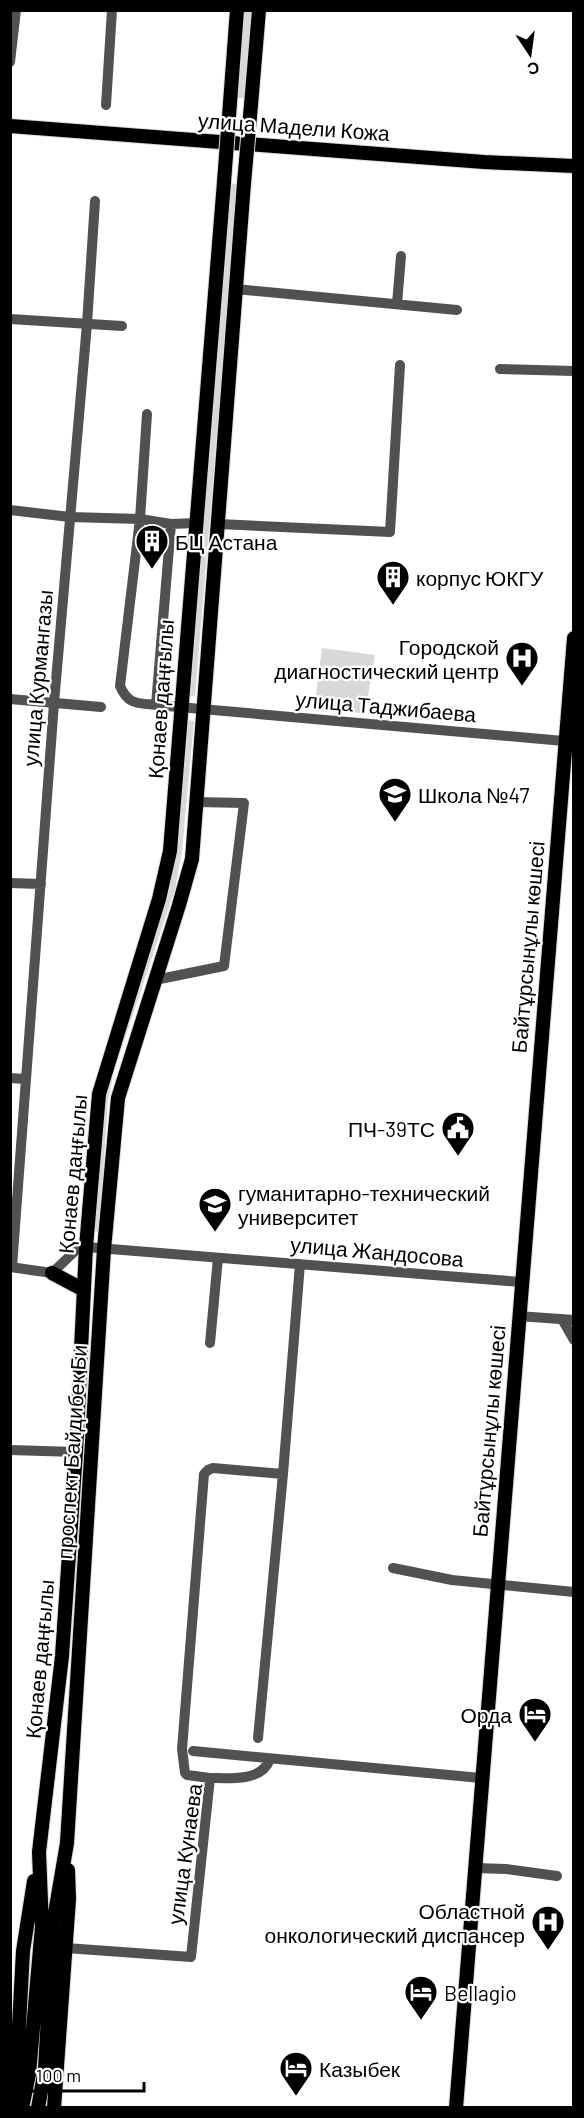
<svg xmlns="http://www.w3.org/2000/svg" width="584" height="2118" viewBox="0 0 584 2118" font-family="Barlow,sans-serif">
<rect width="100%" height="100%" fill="#fff"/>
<!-- green -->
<path fill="#d8d8d8" d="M244,11H252L245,98H237Z
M230,183L238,184L195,696H188Z
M322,648L375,655L365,713L314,711Z
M186,720L194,721L182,852L175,889L114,1071L108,1101L99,1232L95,1231L104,1101L113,1061L170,888L176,852Z"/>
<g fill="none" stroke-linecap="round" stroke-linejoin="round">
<!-- major casing -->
<g stroke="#dbdbdb" stroke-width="16">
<path id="major" d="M230,103L237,10
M251,105L259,10
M10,126L484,162L574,166
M52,1273L84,1290
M10,2105L17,2063L23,1951L34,1881
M22,2108L29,2074L42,1926L39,1852L62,1656L76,1452L86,1247L99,1094L159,899L170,851L224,182
M38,2108L45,2069L53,1925L67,1843L104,1249L118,1098L179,905L192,859L244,183
M54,2108L69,1899L68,1870
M456,2108L574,638"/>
</g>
<!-- minor -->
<path stroke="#515151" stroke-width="10" d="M10,62L16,10
M106,105L112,10
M236,289L457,310
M397,304L401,256
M10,319L122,326
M500,369L574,371
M147,414L140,519L120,686C128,705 138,703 156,705
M10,510L70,517L140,519L171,524L196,523
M171,524L156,705L564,741
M219,524L390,532L400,365
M10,699L101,707
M10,883L41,884
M155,980L224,966L244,803L196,802
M10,1078L24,1079
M10,1267L52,1273L76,1250L86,1247L521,1282
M12,1267L54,703L87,324L95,201
M518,1316L574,1320
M562,1319L574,1340
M210,1343L218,1258
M10,1450L76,1452
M393,1568L452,1580L574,1592
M258,1738L283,1474
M193,1751L481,1778
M210,1778L187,1775L185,1773L182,1749L204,1474L208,1470L213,1468L283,1474L300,1264
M475,1868L506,1869L557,1876
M66,1948L191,1957L210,1778C229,1778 262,1782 270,1759"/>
<!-- major -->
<use href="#major" stroke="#000" stroke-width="14"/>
<!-- major-bridge casing -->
<g stroke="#dbdbdb" stroke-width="16" stroke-linecap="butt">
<path id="major-bridge" d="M224,182L230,103
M244,183L251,105"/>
</g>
<!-- major-bridge -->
<use href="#major-bridge" stroke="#000" stroke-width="14"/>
</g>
<!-- icons -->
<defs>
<g id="building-pin" transform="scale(1.725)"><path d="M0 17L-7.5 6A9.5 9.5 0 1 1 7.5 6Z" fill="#000" stroke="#fff"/><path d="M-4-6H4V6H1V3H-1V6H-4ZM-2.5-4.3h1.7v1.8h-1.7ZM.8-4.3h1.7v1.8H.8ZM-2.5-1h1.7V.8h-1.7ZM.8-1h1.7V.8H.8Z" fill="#fff"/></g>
<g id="hospital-pin" transform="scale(1.725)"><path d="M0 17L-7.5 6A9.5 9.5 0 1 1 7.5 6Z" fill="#000" stroke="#fff"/><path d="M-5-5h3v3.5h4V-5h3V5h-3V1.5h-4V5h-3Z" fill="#fff"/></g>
<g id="school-pin" transform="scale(1.725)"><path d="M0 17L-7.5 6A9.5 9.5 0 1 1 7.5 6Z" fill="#000" stroke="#fff"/><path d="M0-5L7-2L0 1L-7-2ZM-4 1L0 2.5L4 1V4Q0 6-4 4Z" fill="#fff"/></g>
<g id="civic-pin" transform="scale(1.725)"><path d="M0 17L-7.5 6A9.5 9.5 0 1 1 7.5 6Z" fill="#000" stroke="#fff"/><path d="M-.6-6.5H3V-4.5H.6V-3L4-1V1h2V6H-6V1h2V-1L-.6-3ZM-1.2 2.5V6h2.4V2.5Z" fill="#fff"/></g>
<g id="university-pin" transform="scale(1.725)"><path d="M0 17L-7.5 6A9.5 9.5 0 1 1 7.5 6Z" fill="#000" stroke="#fff"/><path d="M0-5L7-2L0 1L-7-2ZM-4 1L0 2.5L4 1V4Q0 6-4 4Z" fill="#fff"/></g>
<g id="hotel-pin" transform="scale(1.725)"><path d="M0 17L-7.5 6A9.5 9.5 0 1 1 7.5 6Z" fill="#000" stroke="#fff"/><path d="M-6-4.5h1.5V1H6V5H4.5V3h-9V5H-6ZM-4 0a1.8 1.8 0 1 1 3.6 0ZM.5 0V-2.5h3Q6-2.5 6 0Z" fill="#fff"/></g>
</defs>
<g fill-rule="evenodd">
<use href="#building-pin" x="152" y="541"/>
<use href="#building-pin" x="393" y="577"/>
<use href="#hospital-pin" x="522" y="658"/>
<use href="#school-pin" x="395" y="794"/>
<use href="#civic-pin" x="458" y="1128"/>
<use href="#university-pin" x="215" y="1204"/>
<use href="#hotel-pin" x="535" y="1714"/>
<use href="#hospital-pin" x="548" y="1922"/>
<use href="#hotel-pin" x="421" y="1992"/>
<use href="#hotel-pin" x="296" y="2068"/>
</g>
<g text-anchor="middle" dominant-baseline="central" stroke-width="4.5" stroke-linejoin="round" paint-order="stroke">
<!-- street labels -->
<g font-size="21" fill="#000" stroke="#fff">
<text transform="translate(294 126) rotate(4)">улица Мадели Кожа</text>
<text transform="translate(37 678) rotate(-85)">улица Курмангазы</text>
<text transform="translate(160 699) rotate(-86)">Қонаев даңғылы</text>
<text transform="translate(386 706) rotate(5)">улица Таджибаева</text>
<text transform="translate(527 947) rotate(-85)">Байтұрсынұлы көшесі</text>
<text transform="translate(72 1174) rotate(-85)">Қонаев даңғылы</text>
<text transform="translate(377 1251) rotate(5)">улица Жандосова</text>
<text transform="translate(488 1431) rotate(-85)">Байтұрсынұлы көшесі</text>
<text transform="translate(71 1452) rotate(-86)">проспект Байдибек Би</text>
<text transform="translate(39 1659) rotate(-85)">Қонаев даңғылы</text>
<text transform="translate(184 1854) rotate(-82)">улица Кунаева</text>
</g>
<!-- poi labels -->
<g font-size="21" fill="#000" stroke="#fff" text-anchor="start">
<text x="175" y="541">БЦ Астана</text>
<text x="416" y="577">корпус ЮКГУ</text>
<text x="499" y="646" text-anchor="end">Городской<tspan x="499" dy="24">диагностический центр</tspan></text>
<text x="418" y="794">Школа №47</text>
<text x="435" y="1128" text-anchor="end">ПЧ-39ТС</text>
<text x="238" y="1192">гуманитарно-технический<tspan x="238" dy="24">университет</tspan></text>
<text x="512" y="1714" text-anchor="end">Орда</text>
<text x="525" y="1910" text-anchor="end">Областной<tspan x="525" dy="24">онкологический диспансер</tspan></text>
<text x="444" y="1992">Bellagio</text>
<text x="319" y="2068">Казыбек</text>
</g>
</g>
<!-- border -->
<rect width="584" height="2118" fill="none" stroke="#000000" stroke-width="24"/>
<!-- north arrow -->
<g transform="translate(530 54) rotate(167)" stroke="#ffffff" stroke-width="4.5" paint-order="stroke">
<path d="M0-4.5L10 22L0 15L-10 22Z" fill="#000000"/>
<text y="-9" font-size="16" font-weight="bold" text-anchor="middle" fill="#000000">С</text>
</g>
<!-- scale -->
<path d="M27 2082v9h117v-9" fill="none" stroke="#000000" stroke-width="3"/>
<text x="36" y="2082" font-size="18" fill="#000000" stroke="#ffffff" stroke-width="4.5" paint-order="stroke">100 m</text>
</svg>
